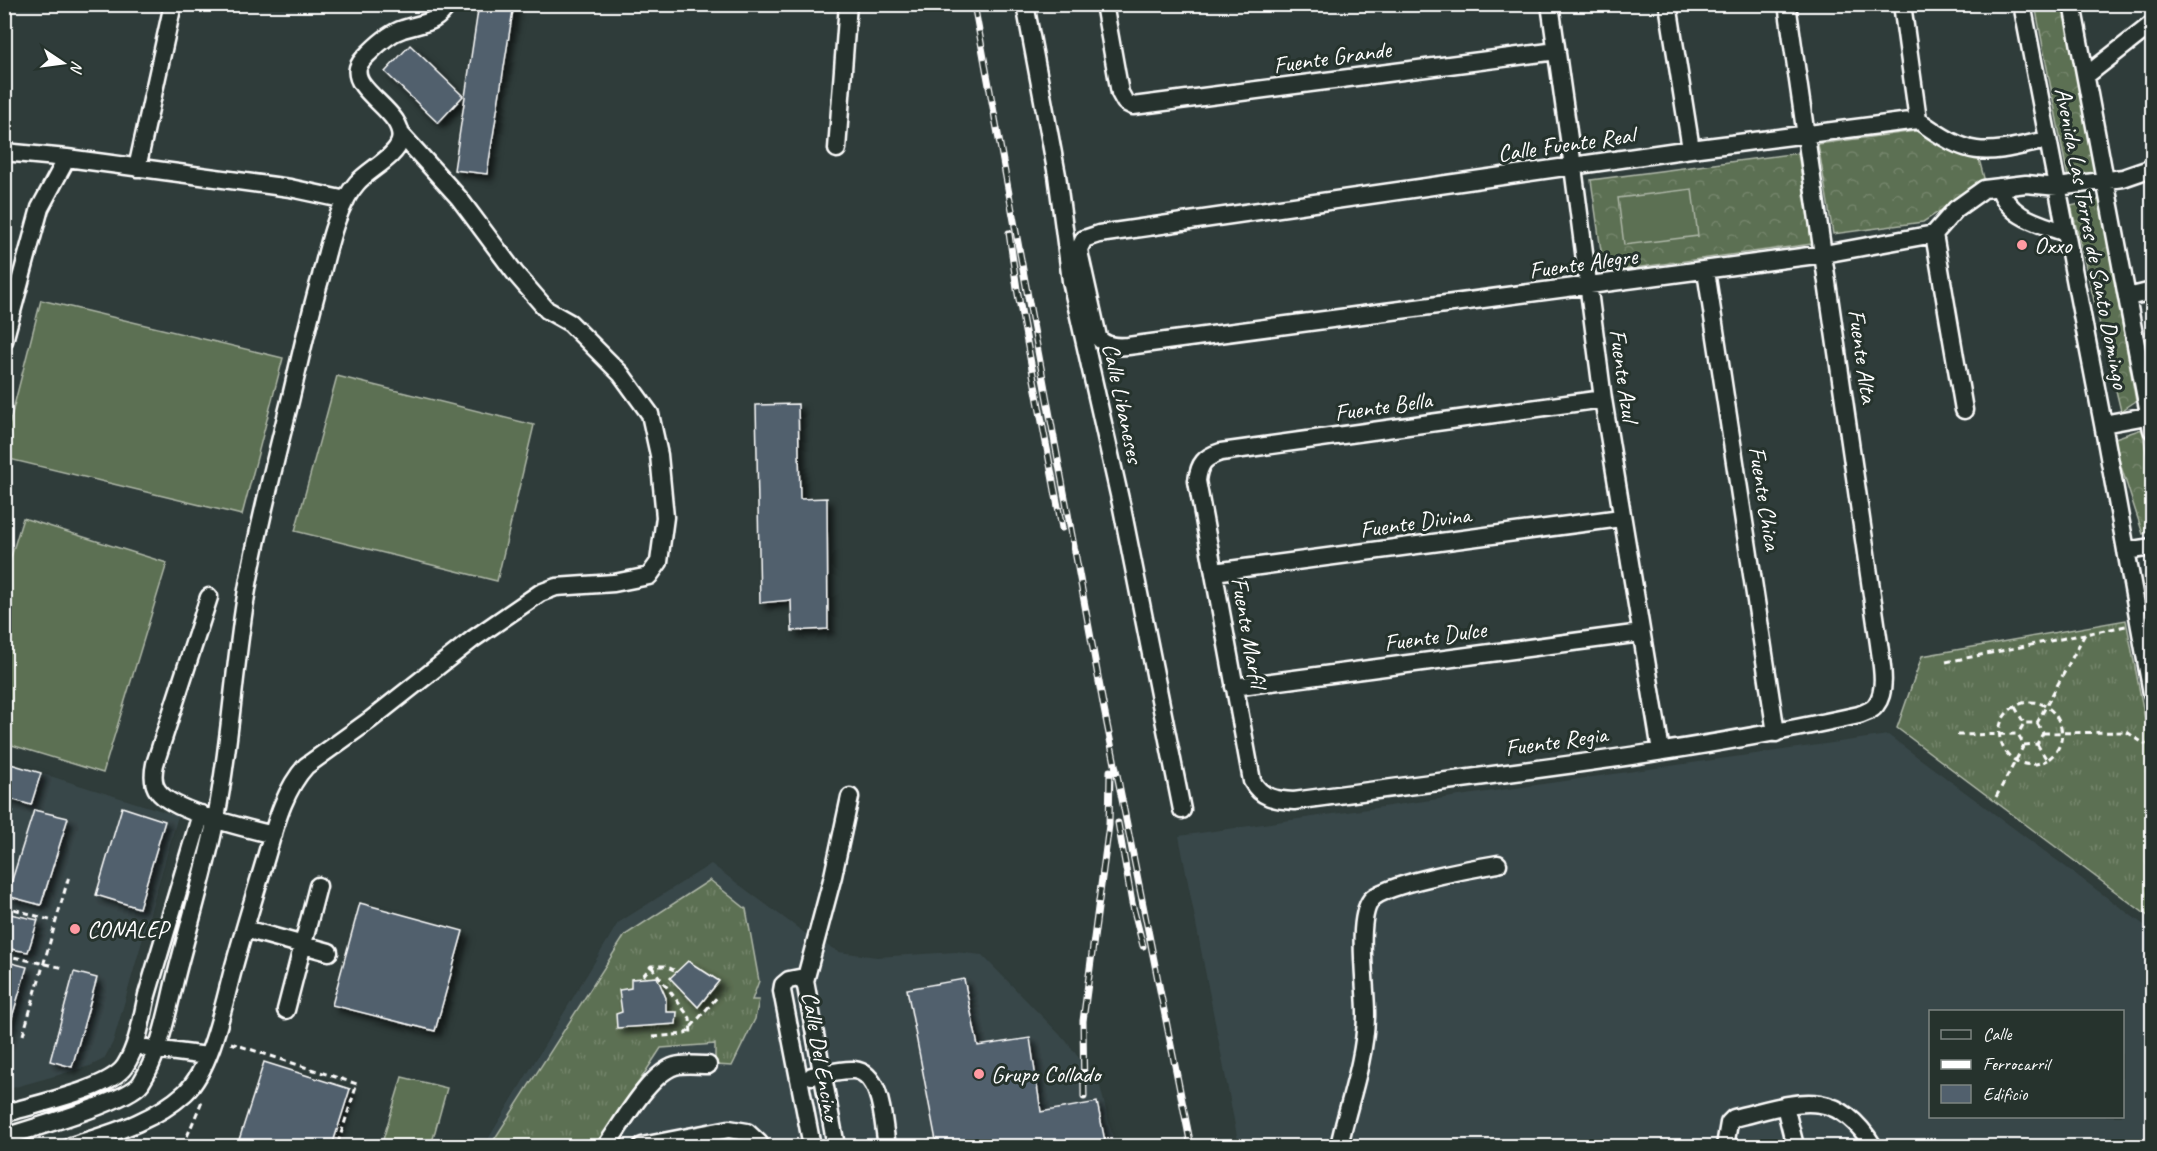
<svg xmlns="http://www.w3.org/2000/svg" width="2157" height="1151" viewBox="0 0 2157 1151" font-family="Caveat,sans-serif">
<defs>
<pattern id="grass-tufts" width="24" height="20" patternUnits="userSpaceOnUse" patternTransform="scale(1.5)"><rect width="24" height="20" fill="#5c6f52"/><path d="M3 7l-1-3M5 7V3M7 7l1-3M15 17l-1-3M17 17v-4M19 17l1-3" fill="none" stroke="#74856c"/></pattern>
<pattern id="forest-crowns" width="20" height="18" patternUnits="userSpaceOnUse" patternTransform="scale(1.5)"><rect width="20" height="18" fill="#5c6f52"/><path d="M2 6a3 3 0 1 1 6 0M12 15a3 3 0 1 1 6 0" fill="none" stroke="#74856c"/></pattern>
<filter id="shadow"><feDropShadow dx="5.5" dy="5.5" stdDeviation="3" flood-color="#0009"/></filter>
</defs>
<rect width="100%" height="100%" fill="#2f3c3a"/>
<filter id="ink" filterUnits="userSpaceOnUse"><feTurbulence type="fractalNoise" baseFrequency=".0167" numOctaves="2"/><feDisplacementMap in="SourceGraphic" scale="12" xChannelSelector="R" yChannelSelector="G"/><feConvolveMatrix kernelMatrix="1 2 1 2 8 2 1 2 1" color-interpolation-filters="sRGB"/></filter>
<g filter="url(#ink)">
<!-- built -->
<path fill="#394749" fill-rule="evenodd" d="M1888,735L2152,931V1146H1239L1179,836ZM1930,1012H2122V1116H1930Z
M5,762L178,816L113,1042L104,1059L90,1066L5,1090Z
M711,864L806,934L839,952L877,957L955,952L982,955L1066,1041L1100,1086L1115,1146H484L618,923Z"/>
<!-- grass -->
<path fill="url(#grass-tufts)" stroke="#aeb7a8" stroke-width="1.5" d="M2126,620L2152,755V919L1897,728L1922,656Z
M710,880L746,909L759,981L752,1000H759L755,1019L732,1066L715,1065V1044L661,1048L597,1146H490L625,935Z"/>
<!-- forest -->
<path fill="url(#forest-crowns)" stroke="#aeb7a8" stroke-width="1.5" d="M2035,5H2070L2101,170L2068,178Z
M1916,131L1979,159L1985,182L1923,222L1833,234L1818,144Z
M1798,153L1812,244L1604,272L1591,180Z
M2100,199L2136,401L2121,411L2071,206Z
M2142,429L2152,484V531L2143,534L2112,439Z"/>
<!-- pitch -->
<path fill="#5c6f52" stroke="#aeb7a8" stroke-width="1.5" d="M1692,189L1698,236L1624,245L1618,198Z
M41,300L283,358L242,515L5,458V441Z
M337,376L534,425L497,581L295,531Z
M23,518L167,563L103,773L5,743V576Z
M402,1077L447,1088L431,1146H381Z"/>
<!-- building -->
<path fill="#51606d" stroke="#fff" stroke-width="1.5" filter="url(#shadow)" d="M479,4H514L487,174L454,170Z
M410,45L463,96L438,123L385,72Z
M798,404L800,499L827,498L828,629L792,631L791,600L760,603L756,405Z
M4,762L41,773L31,805L4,797Z
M122,807L165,821L139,908L96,895Z
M34,810L68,818L41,905L7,896Z
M360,903L463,931L435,1031L332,1005Z
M10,914L38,920L28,952L4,948V932Z
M4,961L27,967L4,1044Z
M688,961L719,981L698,1007L670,978Z
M74,972L97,978L72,1067L50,1061Z
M657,977L666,998V1012H677L676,1024L617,1028L616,1014L622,1012L619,990L631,988V979Z
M964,979L978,1046L1030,1038L1041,1112L1097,1102L1106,1146H937L907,989Z
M264,1062L350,1089L332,1146H237Z"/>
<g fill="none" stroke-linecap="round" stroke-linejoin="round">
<!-- minor casing -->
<g stroke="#fff" stroke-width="21">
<path id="minor" d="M1025,4L1057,175L1071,281L1122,508L1182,810
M1104,4L1120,93L1125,102L1133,106L1557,51
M1550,4L1573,167L1603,399L1661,751
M1668,4L1691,149
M1902,4L1918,120
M2022,4L2103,424L2152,693
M2072,4L2152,430
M2087,75L2152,24
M2047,140C1984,154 1973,160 1918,120L1691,149L1099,234L1084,239L1079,249L1080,256L1098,337C1105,347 1117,347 1128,346L1824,254L1934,234L1956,209L1984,189L2026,184L2058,187L2123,178L2152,168
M837,149L848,4
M4,152L67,158
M137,168L173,4
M1999,187C2009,218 2038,223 2066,233
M1934,234L1964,410
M1706,271L1776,733
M2128,297L2152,291
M4,341L40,208L67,158L290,188L346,200
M1603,399L1221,452C1205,457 1199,463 1197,481L1252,781C1261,798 1276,800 1294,801C1483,775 1673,756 1859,715C1866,712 1872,711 1876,705C1888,690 1881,661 1879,644L1787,4
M2103,424L2152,415
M2126,551L2152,547
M1214,572L1621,518
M209,597L155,764C153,773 152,783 158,791C173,812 247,828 273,835
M1234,687L1641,633
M245,929L329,952
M805,981L799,978L789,980L783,985L782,991L812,1146
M286,1010L318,886
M146,1048L207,1056
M812,1076C825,1074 841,1069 854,1070C883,1073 883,1125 887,1146
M1785,1106L1795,1146
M4,1114C33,1104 109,1090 125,1066C138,1046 142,1017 147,995L201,814
M4,1137C30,1129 129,1101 141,1083C162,1050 168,1006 178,968C191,918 206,868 216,818C231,741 234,662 248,584C259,523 275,462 290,401C300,359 309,317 321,276C328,248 337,205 357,183C368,170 396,157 400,141C407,113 352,92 358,68C360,61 365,57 370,52C379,43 390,33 403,29C424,22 435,25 448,4
M71,1146C111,1133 153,1122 185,1093C212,1068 224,1002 234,966C244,930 255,894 266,857C275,826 284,790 306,766L370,720L473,639L540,593L556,587L614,583L649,576L659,562L665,517L659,455L650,414L621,374L570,323L547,310L515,273L459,198L401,134
M606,1146C622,1124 649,1074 675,1066C684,1063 697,1065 708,1065
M642,1146L729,1129L747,1132L759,1143V1146
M836,1146L805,981L833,876L850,797
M1339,1146C1348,1104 1365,1061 1366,1017C1367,990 1355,921 1371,900C1384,884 1474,868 1498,864
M1725,1146L1729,1123L1734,1118C1793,1104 1835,1083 1873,1146"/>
</g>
<!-- path -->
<path stroke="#fff" stroke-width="3" stroke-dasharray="6 4.5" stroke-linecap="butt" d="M1946,662L2085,634
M2015,707L2024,723
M2037,723L2085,634L2126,626
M2043,733L2127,732L2146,745
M1957,735L2018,734L2024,745L2037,744L2043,733L2037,723H2024L2018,734
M2037,744L2047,760C2082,736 2048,686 2014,707C1981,728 2009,780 2047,760
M1996,797L2024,745
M4,808L13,809L4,837
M4,906L56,922
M4,955L64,968
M651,966L690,1018L691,1036
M643,976L651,966H665L674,970
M23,1035L69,876
M653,1037L685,1034L719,995
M231,1043L357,1084L337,1146
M183,1146L202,1101"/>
<!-- minor -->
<use href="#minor" stroke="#26332d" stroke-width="16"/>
<!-- rail casing -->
<g stroke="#fff" stroke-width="7">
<path id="rail" d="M974,4L1104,709L1191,1146
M1009,233L1017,289L1062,528
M1118,823L1132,903L1143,946
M1084,1097L1083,1021L1109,825L1110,771"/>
</g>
<!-- rail -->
<use href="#rail" stroke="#26332d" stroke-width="4.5" stroke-dasharray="14" stroke-linecap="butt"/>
</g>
</g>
<!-- markers -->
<g fill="#ff9aa2" stroke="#26332d" stroke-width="2">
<circle cx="2022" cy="245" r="6"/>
<circle cx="75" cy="929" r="6"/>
<circle cx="979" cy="1074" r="6"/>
</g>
<g text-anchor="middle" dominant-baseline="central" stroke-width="6" stroke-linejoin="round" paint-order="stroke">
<!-- street labels -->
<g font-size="24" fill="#fff" stroke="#26332d">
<text transform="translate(1332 57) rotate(-8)">Fuente Grande</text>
<text transform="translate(1566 144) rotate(-8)">Calle Fuente Real</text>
<text transform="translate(2092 238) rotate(79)">Avenida Las Torres de Santo Domingo</text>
<text transform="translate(1583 263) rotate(-8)">Fuente Alegre</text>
<text transform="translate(1863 356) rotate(82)">Fuente Alta</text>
<text transform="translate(1624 375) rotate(82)">Fuente Azul</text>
<text transform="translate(1123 403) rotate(78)">Calle Libaneses</text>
<text transform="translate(1383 406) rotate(-8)">Fuente Bella</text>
<text transform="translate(1765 498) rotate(81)">Fuente Chica</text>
<text transform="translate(1415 522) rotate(-8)">Fuente Divina</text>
<text transform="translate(1249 632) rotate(80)">Fuente Marfil</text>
<text transform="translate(1435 636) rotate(-8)">Fuente Dulce</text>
<text transform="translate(1556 741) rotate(-8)">Fuente Regia</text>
<text transform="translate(821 1056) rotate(80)">Calle Del Encino</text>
</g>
<!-- poi labels -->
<g font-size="24" fill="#fff" stroke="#26332d" text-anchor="start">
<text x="2034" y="245">Oxxo</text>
<text x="87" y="929">CONALEP</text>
<text x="991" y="1074">Grupo Collado</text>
</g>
</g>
<!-- margin -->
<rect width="2157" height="1151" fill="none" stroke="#26332d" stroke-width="24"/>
<rect x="12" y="12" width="2133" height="1127" fill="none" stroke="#fff" stroke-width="2" filter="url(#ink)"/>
<!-- legend -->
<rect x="1929" y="1010" width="195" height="108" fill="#26332d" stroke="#7d8581" stroke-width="1.5"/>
<rect x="1941" y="1030" width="30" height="9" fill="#26332d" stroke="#7d8581" stroke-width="1.5"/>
<text x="1983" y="1040" font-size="18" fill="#ffffff">Calle</text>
<rect x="1941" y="1060" width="30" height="9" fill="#ffffff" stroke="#7d8581" stroke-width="1.5"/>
<text x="1983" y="1070" font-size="18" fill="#ffffff">Ferrocarril</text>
<rect x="1941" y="1085" width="30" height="18" fill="#51606d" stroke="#7d8581" stroke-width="1.5"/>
<text x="1983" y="1100" font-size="18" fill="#ffffff">Edificio</text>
<!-- north arrow -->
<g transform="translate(63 63) rotate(103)" stroke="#26332d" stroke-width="4.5" paint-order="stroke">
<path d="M0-4.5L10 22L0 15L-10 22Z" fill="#ffffff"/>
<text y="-9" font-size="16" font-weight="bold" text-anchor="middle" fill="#ffffff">N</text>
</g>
</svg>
